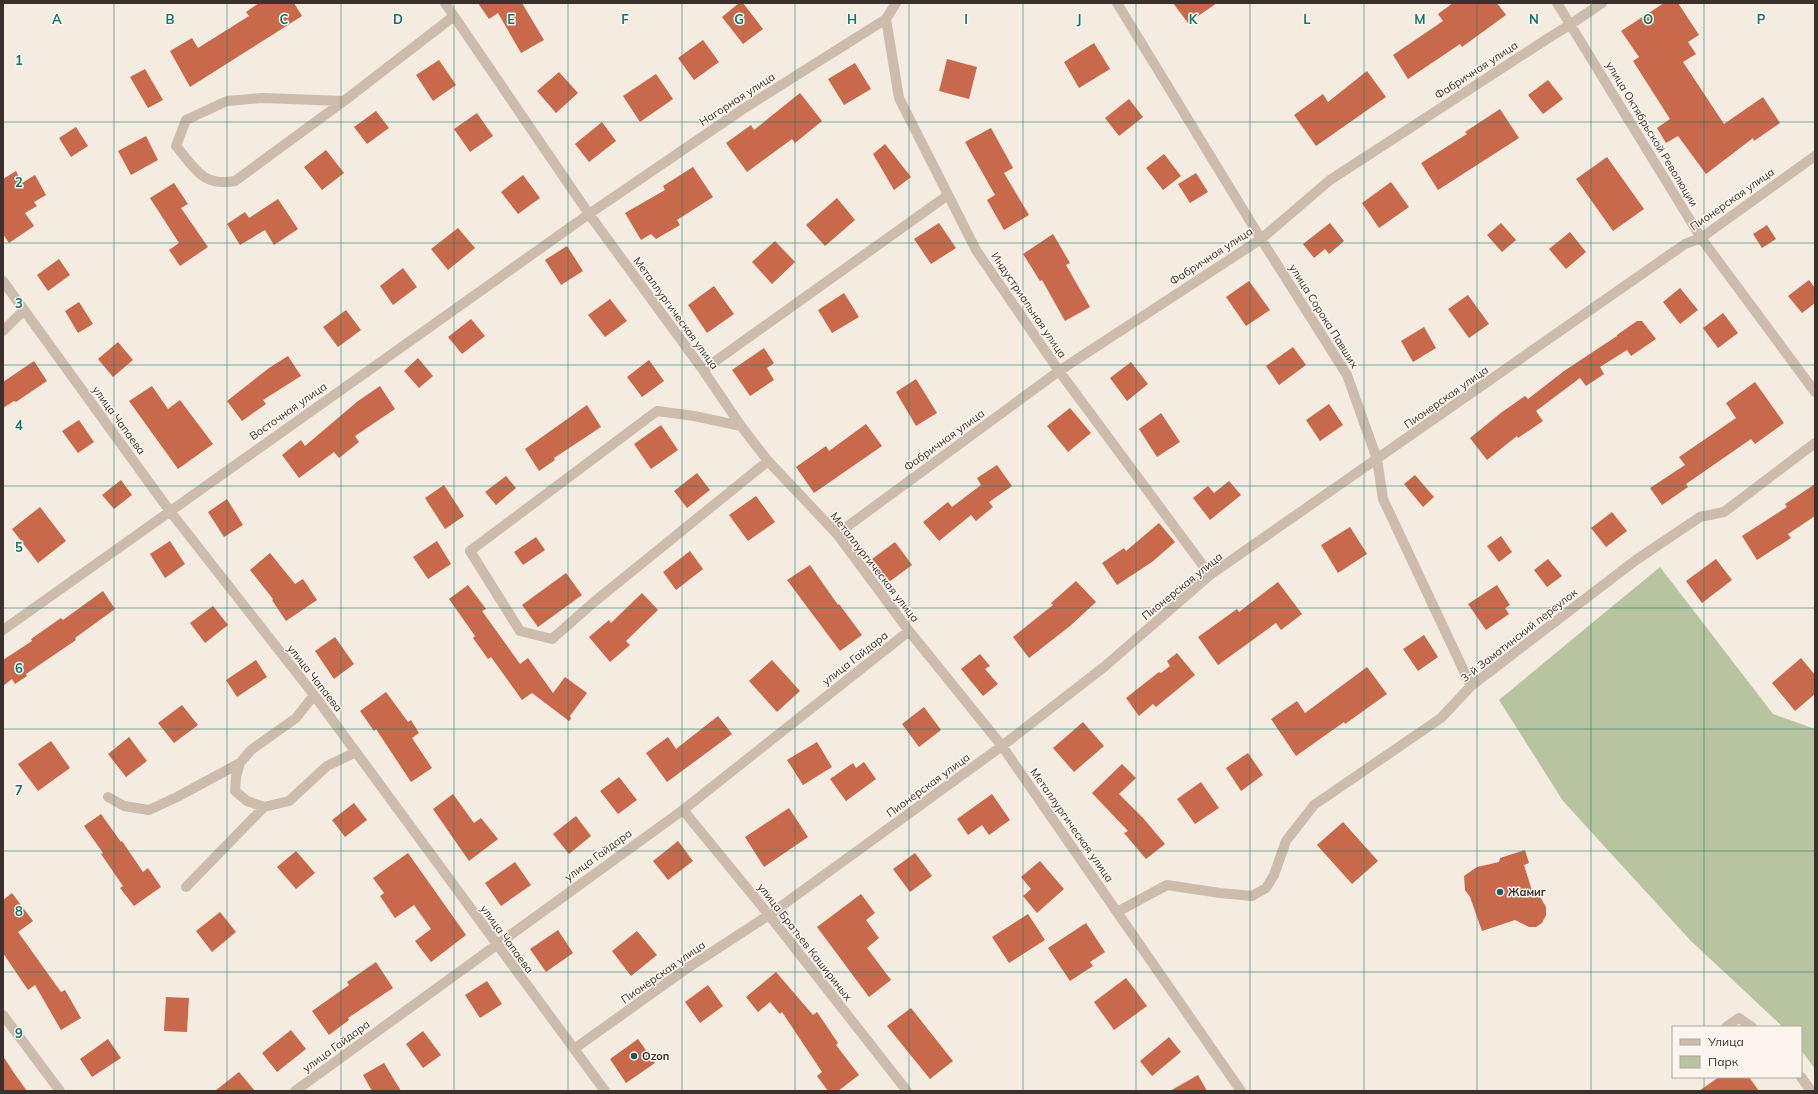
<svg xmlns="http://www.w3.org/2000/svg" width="1818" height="1094" viewBox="0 0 1818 1094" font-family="Mulish,sans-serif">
<rect width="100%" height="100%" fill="#f4ebe1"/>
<!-- green -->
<path fill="#b8c4a0" d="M1660,567L1773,714L1815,729V1069L1801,1050V1027H1783L1690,940L1563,801L1499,700Z"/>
<!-- building -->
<path fill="#c8694b" d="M259,3H294L302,16L190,87L170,51L192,38L198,48L249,16L246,12Z
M478,3H522L544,40L521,53L498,13L489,19Z
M739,3H743L763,29L743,44L722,17Z
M1173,3H1217L1188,23Z
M1453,3H1497L1506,15L1462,47L1460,44L1408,79L1393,55L1443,21L1438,14Z
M1664,3H1678L1699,35L1688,42L1696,54L1683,62L1724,124L1763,97L1780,123L1754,141L1753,138L1706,174L1678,136L1666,143L1657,128L1670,119L1633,61L1639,57L1621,31Z
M703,40L719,62L694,80L678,58Z
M1094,43L1110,69L1079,88L1064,62Z
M947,59L977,67L969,99L939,91Z
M439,60L456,85L433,101L416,75Z
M855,63L871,89L844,105L828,79Z
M145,69L163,100L148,108L130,77Z
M1367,71L1386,97L1316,146L1294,115L1323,94L1328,102Z
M559,72L578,93L556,113L537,91Z
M656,74L673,99L640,122L623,96Z
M1548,80L1563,99L1543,114L1528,95Z
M800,93L822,121L795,143L792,139L747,172L726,143L751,125L754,130Z
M1129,99L1143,117L1119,136L1105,118Z
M1500,109L1519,138L1438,190L1421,163L1467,134L1465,132Z
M376,111L389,128L367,144L354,127Z
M477,113L493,136L470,152L454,129Z
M602,122L616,141L589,162L575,144Z
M76,127L88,146L71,157L59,138Z
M991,128L1013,168L1004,173L1029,215L1004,230L987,200L995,195L965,142Z
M146,136L158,160L131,175L118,151Z
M885,144L911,177L894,190L873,154Z
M326,150L344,173L322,190L304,167Z
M1164,154L1181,176L1163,190L1146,168Z
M1607,157L1644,209L1613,231L1576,179Z
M693,167L713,197L677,220L680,225L656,239L651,234L641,240L625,213L665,190L663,186Z
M16,171L22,183L35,175L46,195L34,202L37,206L25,213L34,226L9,243L3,234V179Z
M1196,173L1208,192L1190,203L1178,184Z
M523,175L540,198L518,214L501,192Z
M1391,182L1409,207L1379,228L1362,203Z
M174,183L188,204L181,208L208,247L180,266L169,250L179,243L150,198Z
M837,198L855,220L825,246L806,225Z
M278,199L298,229L274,245L265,230L240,245L227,224L245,212L249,218Z
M939,223L956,248L931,264L914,239Z
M1330,223L1344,241L1329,254L1325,249L1314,258L1303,244Z
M1501,223L1516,240L1502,252L1487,235Z
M1767,225L1776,239L1762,248L1753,234Z
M458,228L475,248L448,270L431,249Z
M1570,232L1586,252L1566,269L1549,249Z
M1053,234L1070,263L1066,265L1090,307L1065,321L1042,280L1040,281L1023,254Z
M775,241L795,262L772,284L752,262Z
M567,246L583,271L561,285L545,260Z
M59,259L70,275L48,291L37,275Z
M403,268L417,287L393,305L380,286Z
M1809,280L1815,288V303L1802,313L1788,296Z
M1249,281L1270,310L1246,326L1226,297Z
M714,286L734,314L707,333L688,305Z
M1680,288L1698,310L1680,324L1663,302Z
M844,293L859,317L832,333L818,310Z
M1468,295L1489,324L1469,338L1448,309Z
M610,299L627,321L605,337L588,315Z
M79,302L93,324L78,333L65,311Z
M346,310L361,330L338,347L323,327Z
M1723,313L1738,333L1718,348L1703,328Z
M471,319L485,336L462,354L448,337Z
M1637,321H1642L1656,339L1631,356L1627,350L1600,367L1604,374L1586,386L1580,378L1536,411L1543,421L1518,438L1517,436L1487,460L1470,438L1502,412L1525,396L1528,399L1564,371L1617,336V335Z
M1424,327L1436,348L1413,362L1401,341Z
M118,342L133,360L113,377L98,359Z
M1293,347L1306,365L1279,385L1266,366Z
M764,348L774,363L767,368L774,380L750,396L732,370Z
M288,356L301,376L263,400L266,404L242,421L227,401L269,368Z
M418,358L433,376L419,388L404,371Z
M649,360L664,381L642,397L627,377Z
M34,361L47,381L16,402L14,401L3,408V382Z
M1131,362L1148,384L1127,401L1110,378Z
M916,379L937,413L916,426L896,392Z
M1755,382L1784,423L1755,444L1751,439L1686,484L1688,487L1662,505L1650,488L1685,465L1679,457L1736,418L1726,403Z
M152,386L168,409L180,400L213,444L178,469L129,401Z
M380,386L395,409L355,436L359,442L339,458L334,452L299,478L282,455L301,440L305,446L358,401Z
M1329,404L1343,425L1320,441L1306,420Z
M587,405L601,427L554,458L555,460L539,471L525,449Z
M1070,408L1091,433L1068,452L1047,426Z
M1161,413L1180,442L1157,457L1139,429Z
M79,420L94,442L78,453L62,431Z
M866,424L882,446L814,493L796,467L826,446L829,451Z
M661,425L678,450L651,469L634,444Z
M997,465L1012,486L989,502L993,507L976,521L971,515L939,541L923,522L948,502L952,507L981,485L977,478Z
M697,473L710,490L687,508L674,491Z
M1415,475L1434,497L1423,507L1404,484Z
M506,476L516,488L496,505L485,492Z
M121,480L132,495L114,509L102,495Z
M1229,481L1241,495L1210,520L1193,498L1208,486L1214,493Z
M1815,484V516L1788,534L1791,538L1757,560L1742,536L1787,507L1785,504Z
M444,485L464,516L445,529L425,498Z
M756,496L775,522L748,541L729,515Z
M227,499L243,525L224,537L208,512Z
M40,507L66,541L38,563L12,529Z
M1612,512L1627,531L1606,547L1591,528Z
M1159,523L1175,542L1152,562L1117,585L1102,563L1124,548L1126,551Z
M1350,527L1367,554L1338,573L1321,545Z
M1501,536L1512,552L1499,562L1487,546Z
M536,537L545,550L523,565L514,552Z
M170,541L185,564L165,578L150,554Z
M437,541L451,564L428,579L413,557Z
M895,542L912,565L889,582L872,559Z
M690,551L703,569L676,590L663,572Z
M270,553L295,584L303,579L317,600L286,621L272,600L273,599L250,570Z
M1548,559L1562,576L1547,587L1534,570Z
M1716,559L1732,580L1702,603L1686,581Z
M810,565L838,605L839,604L862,635L840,651L787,580Z
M566,573L582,595L538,627L522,605Z
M1076,581L1096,602L1070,626L1029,658L1013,637L1053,605L1051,603Z
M1278,582L1302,614L1281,630L1276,623L1218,665L1198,637L1237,609L1239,612Z
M468,585L486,609L482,611L520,664L528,658L553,693L565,677L587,693L570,716L571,719L569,721L532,693L522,700L491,657L488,659L473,638L475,636L449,599Z
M1497,585L1510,605L1505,608L1509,614L1486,630L1468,604Z
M103,591L115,609L75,638L76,640L26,674L27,676L15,684L12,679L3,686V660L32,641L31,639L61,618L63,620Z
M642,593L658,610L626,641L630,645L610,662L589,637L609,620L611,623Z
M213,606L228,625L205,643L190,623Z
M1424,635L1438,657L1418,671L1403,649Z
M335,637L354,664L334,679L315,651Z
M1177,653L1195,675L1156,707L1153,704L1139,716L1126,698L1159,672L1161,673L1170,666L1167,661Z
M980,654L990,666L985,669L998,684L983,696L961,669Z
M1801,658L1815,675V694L1795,711L1772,683Z
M256,660L267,677L237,697L226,680Z
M772,660L800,691L777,712L749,681Z
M1367,667L1387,694L1345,724L1344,722L1296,756L1271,719L1297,701L1305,713Z
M386,692L408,722L411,720L419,733L412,738L432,768L411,782L376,729L374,731L360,711Z
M182,705L198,725L174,743L158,723Z
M924,707L941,730L919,747L902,724Z
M718,716L732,734L667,782L646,753L668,737L676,749Z
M1083,722L1104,746L1074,772L1053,748Z
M129,737L147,761L126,777L108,754Z
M51,741L70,768L38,791L18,764Z
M817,742L832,767L803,785L787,760Z
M1248,753L1263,775L1241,791L1226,768Z
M864,762L876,779L846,801L830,779L853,763L856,768Z
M1122,764L1136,778L1119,794L1143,818L1165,844L1146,859L1124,833L1128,831L1092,793Z
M619,777L637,800L618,814L600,791Z
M1201,782L1219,808L1195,824L1177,799Z
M453,794L474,823L481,818L498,839L469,861L433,809Z
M992,794L1010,820L989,835L982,825L968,835L957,819Z
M354,803L367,820L345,837L332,820Z
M789,808L808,837L764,867L745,837Z
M101,814L121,842L122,841L143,872L148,868L161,887L134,906L120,888L123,886L101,854L103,853L84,826Z
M576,816L591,836L569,854L553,834Z
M1343,822L1378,861L1352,884L1317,845Z
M678,841L693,861L668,880L653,861Z
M1525,850L1529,863L1524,865L1533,894L1539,895L1546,907V915L1542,923L1536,927H1529L1515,920L1482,931L1470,897L1465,890L1464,876L1477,867L1499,862L1500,858Z
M296,851L315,873L296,889L277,867Z
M408,853L466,935L431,962L415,941L431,929L414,905L395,918L380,896L384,893L373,878Z
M915,853L932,876L910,892L893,869Z
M1040,861L1064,889L1037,913L1023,896L1031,889L1021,877Z
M515,862L531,885L501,906L485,883Z
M12,893L33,921L18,932L61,992L65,990L81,1018L61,1030L35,985L28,990L3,953V900Z
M861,894L875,913L866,920L879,938L867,948L891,980L869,997L817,927Z
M220,912L236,932L212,952L196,931Z
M1028,914L1045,940L1009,963L992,937Z
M1086,923L1105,952L1090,962L1093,966L1070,981L1048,948Z
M558,930L573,953L546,972L530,949Z
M637,931L657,955L631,976L612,951Z
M376,962L393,988L348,1018L349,1020L329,1035L312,1011L349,985L347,982Z
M776,972L813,1015L817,1012L838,1043L836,1045L859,1075L838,1091H828L817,1076L822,1072L782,1012L780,1014L770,1002L758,1012L746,997Z
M1126,978L1147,1006L1114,1030L1094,1002Z
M487,981L502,1004L480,1018L465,995Z
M708,985L723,1006L700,1023L685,1002Z
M166,997L189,998L187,1032L164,1031Z
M911,1008L953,1061L930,1079L887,1026Z
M291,1030L306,1049L277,1072L262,1053Z
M423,1031L441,1055L423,1068L406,1044Z
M1169,1037L1181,1052L1152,1076L1140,1061Z
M108,1039L121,1058L92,1077L80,1059Z
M638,1039L655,1063L626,1083L610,1059Z
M3,1056L14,1073L27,1091H3Z
M384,1063L401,1091H372L363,1075Z
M239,1072L255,1091H215Z
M1198,1075L1207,1091H1170Z
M1719,1077H1749L1759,1091H1699Z"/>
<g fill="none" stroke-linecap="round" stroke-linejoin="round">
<!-- minor -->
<path stroke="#cdbbac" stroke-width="10" d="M445,3L589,214L703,370L741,426L768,461L837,534L909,631L1002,746L1241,1091
M1117,3L1261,239L1347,375L1377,459L1383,499L1471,686
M1557,3L1701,238L1815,392
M886,19L899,98L976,250L1059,371L1210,575
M344,101L262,98L227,101L186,120L176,146C195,168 202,187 235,181L344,101L454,16
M3,281L169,510L314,695L605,1091
M3,331L24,310
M703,370L948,195
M741,426L694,416L657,411L470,551L520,631L552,639L594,602L768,461
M837,534L1059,371L1261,239L1330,180L1547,39L1571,24L1602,3
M3,630L589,214L743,109L886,19L896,3
M314,695L296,718L251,750L240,763L236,777L235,791L247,801L264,807L289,801L327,766L356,752
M108,797L124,806L149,810L177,797L240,763
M683,810L769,915L907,1091
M186,887L264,807
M1117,912L1167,885L1220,893L1252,896L1266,888L1274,875L1286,841L1314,805L1441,718L1471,686L1636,560L1700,517L1724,512L1815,443
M3,1015L60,1091
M1726,1027L1739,1018L1752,1027
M574,1049L686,969L769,915L1002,746L1104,667L1210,575L1685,244L1701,238L1815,156
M1801,1077L1811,1091
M295,1091L683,810L909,631"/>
</g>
<!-- grid -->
<path fill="none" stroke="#0f766e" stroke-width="1" stroke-opacity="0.55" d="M114,3V1091M227,3V1091M341,3V1091M454,3V1091M568,3V1091M682,3V1091M795,3V1091M909,3V1091M1023,3V1091M1136,3V1091M1250,3V1091M1364,3V1091M1477,3V1091M1591,3V1091M1704,3V1027M3,122H1815M3,243H1815M3,365H1815M3,486H1815M3,608H1815M3,729H1815M3,851H1815M3,972H1815M1704,1077V1091"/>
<!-- markers -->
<g fill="#1f5a5e" stroke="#fbf5ee" stroke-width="1.5">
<circle cx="1500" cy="892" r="4"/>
<circle cx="634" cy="1056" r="4"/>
</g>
<g text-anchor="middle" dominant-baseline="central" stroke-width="3" stroke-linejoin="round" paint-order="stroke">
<!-- street labels -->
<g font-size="11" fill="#3b302b" stroke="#fbf5ee">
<text transform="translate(1476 70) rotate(-33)">Фабричная улица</text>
<text transform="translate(737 99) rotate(-33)">Нагорная улица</text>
<text transform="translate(1652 134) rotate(59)">улица Октябрьской Революции</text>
<text transform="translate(1732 199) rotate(-35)">Пионерская улица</text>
<text transform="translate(1211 256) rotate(-33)">Фабричная улица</text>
<text transform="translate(1029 305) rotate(56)">Индустриальная улица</text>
<text transform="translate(676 313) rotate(54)">Металлургическая улица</text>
<text transform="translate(1324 316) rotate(58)">улица Сорока Павших</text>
<text transform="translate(1446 397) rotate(-35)">Пионерская улица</text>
<text transform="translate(288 411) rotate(-35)">Восточная улица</text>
<text transform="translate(119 420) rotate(54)">улица Чапаева</text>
<text transform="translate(944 440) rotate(-36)">Фабричная улица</text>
<text transform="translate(875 567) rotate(52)">Металлургическая улица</text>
<text transform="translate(1182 586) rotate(-39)">Пионерская улица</text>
<text transform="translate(1519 635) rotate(-38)">3-й Заматинский переулок</text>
<text transform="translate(855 658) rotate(-38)">улица Гайдара</text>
<text transform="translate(315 678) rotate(52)">улица Чапаева</text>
<text transform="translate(928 785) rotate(-36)">Пионерская улица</text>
<text transform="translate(1072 825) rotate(55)">Металлургическая улица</text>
<text transform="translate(598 855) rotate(-36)">улица Гайдара</text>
<text transform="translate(507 939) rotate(54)">улица Чапаева</text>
<text transform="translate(805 942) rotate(52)">улица Братьев Кашириных</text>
<text transform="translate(663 972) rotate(-35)">Пионерская улица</text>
<text transform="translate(336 1046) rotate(-36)">улица Гайдара</text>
</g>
<!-- poi labels -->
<g font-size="11" font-weight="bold" fill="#3b302b" stroke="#fbf5ee" text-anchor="start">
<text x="1508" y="892">Жамиг</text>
<text x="642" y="1056">Ozon</text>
</g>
</g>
<g font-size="13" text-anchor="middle" font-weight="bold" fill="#0f766e" stroke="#fbf5ee" stroke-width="3" stroke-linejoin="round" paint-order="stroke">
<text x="57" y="24">A</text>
<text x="170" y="24">B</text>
<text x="284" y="24">C</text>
<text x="398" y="24">D</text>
<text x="511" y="24">E</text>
<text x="625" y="24">F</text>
<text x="739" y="24">G</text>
<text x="852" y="24">H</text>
<text x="966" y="24">I</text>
<text x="1079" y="24">J</text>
<text x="1193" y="24">K</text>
<text x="1307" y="24">L</text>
<text x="1420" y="24">M</text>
<text x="1534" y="24">N</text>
<text x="1648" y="24">O</text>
<text x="1761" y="24">P</text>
<text x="19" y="65">1</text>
<text x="19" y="187">2</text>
<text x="19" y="308">3</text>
<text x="19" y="430">4</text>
<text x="19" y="552">5</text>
<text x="19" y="673">6</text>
<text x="19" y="795">7</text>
<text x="19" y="916">8</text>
<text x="19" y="1038">9</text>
</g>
<!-- border -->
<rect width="1818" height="1094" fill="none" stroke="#3b302b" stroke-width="8"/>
<!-- legend -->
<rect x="1672" y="1026" width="130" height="52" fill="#fbf5ee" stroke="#aea6a0"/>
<rect x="1680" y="1039" width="20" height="6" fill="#cdbbac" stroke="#aea6a0"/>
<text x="1708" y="1046" font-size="12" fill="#3b302b">Улица</text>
<rect x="1680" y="1056" width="20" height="12" fill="#b8c4a0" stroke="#aea6a0"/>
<text x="1708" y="1066" font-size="12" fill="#3b302b">Парк</text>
</svg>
